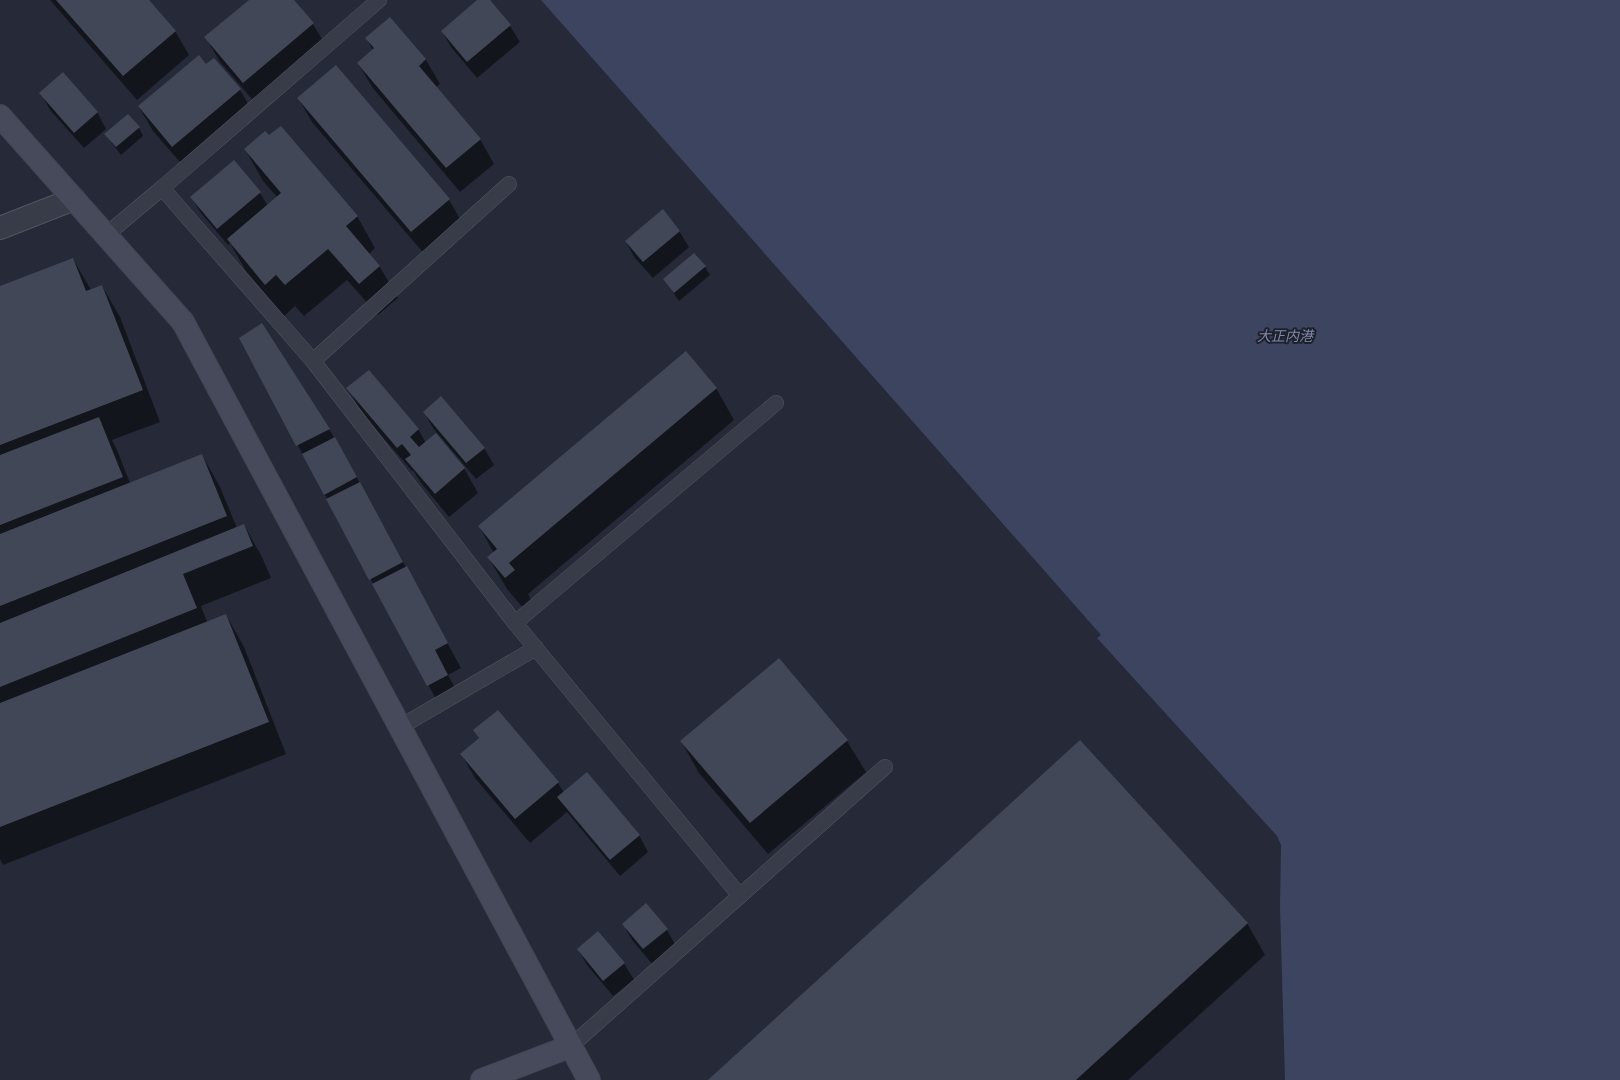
<svg xmlns="http://www.w3.org/2000/svg" width="1620" height="1080" font-family="'Sofia Sans Condensed','Noto Sans JP',sans-serif">
	<rect width="100%" height="100%" fill="#252938"/>
	<path fill="#3d445f" d="M541 0H1620V1080H1285L1280 907 1281 845 1277 836 1097 638 1101 635Z"/>
	<g fill="#0007">
		<path d="M50 0H148L175 31 189 55 137 100Z"/>
		<path d="M250 0H293L313 24 327 48 258 106 220 62 206 38Z"/>
		<path d="M479 0H489L510 26 520 42 477 78 451 47 442 31Z"/>
		<path d="M390 18 426 60 440 84 436 87 480 139 494 164 460 192 372 87 358 63 373 50 366 38Z"/>
		<path d="M214 59 240 90 254 114 187 170 153 131 139 107 206 66Z"/>
		<path d="M336 66 449 200 463 224 426 256 312 122 298 98Z"/>
		<path d="M41 93 97 112 106 129 84 148 50 110Z"/>
		<path d="M139 128 143 136 121 155 105 134Z"/>
		<path d="M245 149 357 216 375 248 369 254 380 267 398 298 378 315 347 280 304 316 295 306 284 316 246 271 230 243 228 245 201 213 191 197 233 161 260 193 268 206 278 198 263 181Z"/>
		<path d="M679 231 689 247 653 278 635 258 626 242Z"/>
		<path d="M694 254 705 267 710 275 679 301 664 279Z"/>
		<path d="M73 259 91 290 102 286 120 317 160 422 112 440 117 450 130 483 202 455 220 487 237 528 244 525 262 557 271 578 201 606 207 622 226 615 244 647 286 754 3 865 0 859V287Z"/>
		<path d="M240 339 329 429 344 454 461 668 448 675 461 699 442 710Z"/>
		<path d="M348 388 418 429 426 443 464 468 478 493 449 517 421 483 413 470 412 471 362 413Z"/>
		<path d="M716 388 734 420 528 594 532 602 524 609 507 589 488 557 494 553 479 526Z"/>
		<path d="M441 397 484 448 494 465 476 479 433 428 424 412Z"/>
		<path d="M778 659 847 741 866 772 768 854 699 773 681 741Z"/>
		<path d="M498 711 558 783 564 793 639 835 648 852 620 876 567 812 530 843 475 778 461 754 479 739 475 730Z"/>
		<path d="M1247 923 1265 955 1128 1080H709Z"/>
		<path d="M623 924 667 930 676 946 653 965 632 940Z"/>
		<path d="M578 949 624 963 634 980 613 996 587 965Z"/>
	</g>
	<g fill="#424757">
		<path d="M56 0H149L176 31 123 76Z"/>
		<path d="M249 0H294L314 23 243 83 204 37Z"/>
		<path d="M477 0H490L511 25 467 62 441 31Z"/>
		<path d="M390 17 426 59 419 66 481 139 446 168 357 63 374 48 365 38Z"/>
		<path d="M199 55 206 64 214 58 241 89 172 147 138 106Z"/>
		<path d="M336 65 450 199 411 232 297 98Z"/>
		<path d="M63 72 98 112 74 133 39 93Z"/>
		<path d="M128 114 140 127 116 147 104 134Z"/>
		<path d="M281 126 358 216 346 226 380 266 359 284 328 249 285 285 276 275 265 285 227 239 281 193 244 149 265 131 269 135Z"/>
		<path d="M234 160 261 192 217 229 190 197Z"/>
		<path d="M663 209 680 231 643 262 625 241Z"/>
		<path d="M694 253 706 266 674 293 663 279Z"/>
		<path d="M73 258 86 291 102 285 143 390 0 445V286Z"/>
		<path d="M262 323 330 429 296 446 239 338Z"/>
		<path d="M686 351 717 388 509 563 515 570 505 578 487 557 497 549 478 526Z"/>
		<path d="M369 370 419 429 410 437 419 447 436 433 465 468 435 494 405 459 411 455 402 444 397 448 346 388Z"/>
		<path d="M441 396 485 448 466 463 423 412Z"/>
		<path d="M99 417 123 477 0 525V455Z"/>
		<path d="M335 437 357 477 324 495 302 454Z"/>
		<path d="M202 454 227 516 0 606V534Z"/>
		<path d="M360 482 403 562 369 580 326 499Z"/>
		<path d="M244 524 253 546 183 574 197 608 0 687V623Z"/>
		<path d="M407 566 448 643 435 650 448 675 427 686 372 584Z"/>
		<path d="M226 614 269 722 0 827V703Z"/>
		<path d="M779 658 848 740 750 823 680 741Z"/>
		<path d="M498 710 559 782 515 819 460 754 479 738 473 730Z"/>
		<path d="M1080 740 1248 923 1076 1080H708Z"/>
		<path d="M587 772 640 835 610 860 557 797Z"/>
		<path d="M646 903 668 929 643 949 622 924Z"/>
		<path d="M598 931 625 963 603 981 577 949Z"/>
	</g>
	<g fill="none" stroke-linecap="round" stroke-linejoin="round">
		<g stroke="#515460" stroke-width="16">
			<g id="lane">
				<path d="M379 0 162 188 313 361 515 623 740 896"/>
				<path d="M106 235 162 188"/>
				<path d="M313 361 509 184"/>
				<path d="M515 623 776 403"/>
				<path d="M400 727 536 648"/>
				<path d="M571 1046 885 767"/>
			</g>
		</g>
		<g stroke="#515460" stroke-width="24">
			<path id="street" d="M0 228 74 199"/>
		</g>
		<g stroke="#424551" stroke-width="24">
			<g id="secondary">
				<path d="M0 116 183 322 589 1080"/>
				<path d="M482 1080 571 1046"/>
			</g>
		</g>
		<use href="#lane" stroke="#383c49" stroke-width="15"/>
		<use href="#street" stroke="#383c49" stroke-width="22"/>
		<use href="#secondary" stroke="#474a5b" stroke-width="22"/>
	</g>
	<g text-anchor="middle" stroke-width="4" stroke-linejoin="round" paint-order="stroke">
		<g font-size="14" font-style="italic" fill="#7f88a9" stroke="#1e212d">
			<text x="1285" y="341">大正内港</text>
		</g>
	</g>
</svg>
